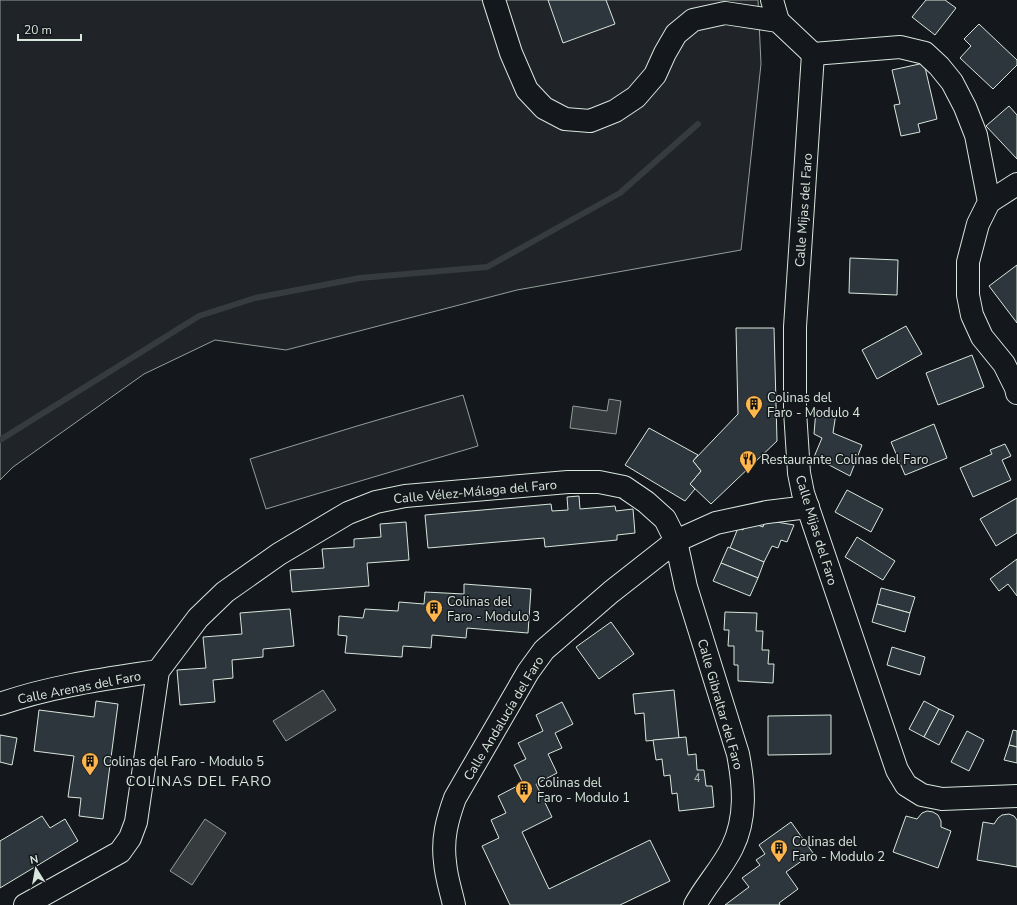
<svg xmlns="http://www.w3.org/2000/svg" width="1017" height="905" font-family="'Nunito Sans',sans-serif">
	<rect width="100%" height="100%" fill="#14181c"/>
	<g fill="#202428" stroke="#939e99">
		<path d="M0 0H758L761 64 741 250 517 290 286 350 215 340 144 374 13 467 0 480Z"/>
		<path d="M463 395 478 446 266 509 250 459 357 426Z"/>
	</g>
	<g fill="#363b3e" stroke="#939e99">
		<path d="M609 399 621 401 616 434 570 428 573 406 607 411Z"/>
		<path d="M323 690 336 710 286 741 273 721Z"/>
		<path d="M205 819 226 833 192 885 170 871Z"/>
	</g>
	<g fill="none" stroke-linecap="round" stroke-linejoin="round">
		<path stroke="#363b3e" stroke-width="6" d="M0 440 199 316 255 298 360 278 487 267 620 193 698 124"/>
	</g>
	<g fill="#2c363c" stroke="#d8e6dc">
		<path d="M548 0H606L615 24 563 43Z"/>
		<path d="M926 0H945L956 8 935 35 912 17Z"/>
		<path d="M979 24 1017 60V65L993 89 960 58 971 46 964 39Z"/>
		<path d="M924 63 937 119 918 124 920 132 901 136 894 105 900 104 892 70Z"/>
		<path d="M1009 106 1017 115V159L986 126Z"/>
		<path d="M850 258 898 260 897 295 849 293Z"/>
		<path d="M1017 265V323L989 286Z"/>
		<path d="M906 326 922 354 877 379 862 350Z"/>
		<path d="M736 328H774L777 441 711 504 690 484 701 471 693 461 738 414Z"/>
		<path d="M972 355 984 387 938 405 926 373Z"/>
		<path d="M816 410 836 413 833 433 862 445 850 476 814 457 822 438 814 434Z"/>
		<path d="M934 424 947 458 905 475 891 442Z"/>
		<path d="M649 428 698 455 693 461 701 471 690 484 695 489 685 501 625 465Z"/>
		<path d="M1005 444 1011 456 1002 460 1011 480 973 497 960 468 992 454 990 450Z"/>
		<path d="M847 490 883 509 871 532 835 512Z"/>
		<path d="M579 496 580 509 615 506 616 511 633 509 635 533 617 535V540L545 547 544 538 428 548 425 515 551 504 552 511 568 510 567 497Z"/>
		<path d="M1017 498V533L996 546 980 519Z"/>
		<path d="M765 520 794 525 787 542 781 540 778 548 772 546 764 562 730 548 738 528 743 530 747 521 763 527Z"/>
		<path d="M406 522 409 560 367 563 369 586 292 592 290 570 324 568 322 549 354 547V539L381 537 380 524Z"/>
		<path d="M857 537 895 561 883 580 845 557Z"/>
		<path d="M728 547 764 562 758 578 721 563Z"/>
		<path d="M1017 559V596L1008 584 999 591 990 579Z"/>
		<path d="M721 563 758 578 750 596 713 581Z"/>
		<path d="M464 584 531 589 528 633 467 628 466 638 432 635 431 648 403 646 402 657 345 653 347 636 338 635 339 616 363 618 365 609 398 611 399 602 424 604 425 592 464 594Z"/>
		<path d="M881 588 915 597 910 613 877 604Z"/>
		<path d="M877 604 910 613 905 632 872 622Z"/>
		<path d="M290 609 294 646 263 649V657L232 660 233 678 213 680 215 702 180 705 177 670 206 668 203 637 242 634 240 613Z"/>
		<path d="M725 612 757 613 756 631H763L762 650H769L768 664H774L773 683 738 681V665H734V646H728L729 630H724Z"/>
		<path d="M611 622 634 654 599 679 576 647Z"/>
		<path d="M892 647 925 657 920 675 887 665Z"/>
		<path d="M674 690 679 738 646 741 644 713 635 714 633 694Z"/>
		<path d="M96 701 118 704 103 819 79 816 81 798 68 797 74 756 34 751 39 710 94 717Z"/>
		<path d="M924 701 939 709 924 737 909 729Z"/>
		<path d="M562 702 573 724 555 733 562 748 548 754 557 773 536 784 552 817 522 832 549 889 650 840 670 881 620 905H510L482 846 499 838 491 820 506 813 498 796 523 783 514 765 526 759 518 743 543 731 536 715Z"/>
		<path d="M939 709 954 716 939 745 924 737Z"/>
		<path d="M831 715V754L768 755V716Z"/>
		<path d="M1013 730 1017 731V747L1009 745Z"/>
		<path d="M967 731 984 740 969 771 951 762Z"/>
		<path d="M0 735 17 738 12 765 0 762Z"/>
		<path d="M686 737 688 755 696 754 697 770H704L706 786H712L714 807 679 811 677 793 672 794 670 775 664 776 662 759 656 760 653 740Z"/>
		<path d="M1009 745 1017 747V763L1004 760Z"/>
		<path d="M927 811 933 812 938 815 941 821V827L951 831 938 868 893 852 906 816 917 819 922 813Z"/>
		<path d="M1009 814 1014 816 1017 820V867L977 860 983 822 994 824 998 818 1002 815Z"/>
		<path d="M42 816 50 828 65 819 78 841 0 888V841Z"/>
		<path d="M791 822 813 853 786 872 798 889 779 903 780 905H725L749 887 742 878 760 865 756 860 765 854 759 845Z"/>
	</g>
	<g fill="none" stroke-linecap="round" stroke-linejoin="round">
		<g stroke="#d8e6dc" stroke-width="24">
			<g id="minor">
				<path d="M494 0 511 53 527 90 544 108 565 119 590 121 615 111 636 97 655 75 665 53 676 34 693 20 725 13 778 21 813 54"/>
				<path d="M772 0 778 21"/>
				<path d="M813 54 795 327V411L799 473 803 493 897 770 906 785 922 795 942 799 1017 796"/>
				<path d="M813 54 900 47 925 53 939 66 952 82 965 107 976 135 989 202 978 224 968 262V295L972 315 982 337 1004 364 1016 388 1017 393"/>
				<path d="M989 202 1017 184"/>
				<path d="M0 704C51 686 105 679 158 671"/>
				<path d="M25 905 120 852 130 838 136 822 158 671 198 618 225 592 279 554 348 513 376 502 405 496 568 482H599L624 487 646 502 665 519 676 541 716 523 767 512 808 507"/>
				<path d="M454 905C451 891 446 877 445 862 442 839 447 820 455 798L528 672 544 650 611 592 676 541 686 587 738 754C744 785 747 818 732 848 722 868 706 885 695 905"/>
			</g>
		</g>
		<use href="#minor" stroke="#14181c" stroke-width="22"/>
	</g>
	<defs>
		<g id="building-pin" transform="scale(0.9)"><path d="M0 17L-7.5 6A9.5 9.5 0 1 1 7.5 6Z" fill="#ffb74d" stroke="#14181c"/><path d="M-4-6H4V6H1V3H-1V6H-4ZM-2.5-4.3h1.7v1.8h-1.7ZM.8-4.3h1.7v1.8H.8ZM-2.5-1h1.7V.8h-1.7ZM.8-1h1.7V.8H.8Z" fill="#111"/></g>
		<g id="restaurant-pin" transform="scale(0.9)"><path d="M0 17L-7.5 6A9.5 9.5 0 1 1 7.5 6Z" fill="#ffb74d" stroke="#14181c"/><path d="M-5-6h1v4h1v-4h1v4h1v-4h1v5L-1.5 .5V6h-2V.5L-5-1ZM5-6V6H3V1.5H1.5Q1.5-4 5-6Z" fill="#111"/></g>
	</defs>
	<g fill-rule="evenodd">
		<use href="#building-pin" x="754" y="404"/>
		<use href="#restaurant-pin" x="748" y="459"/>
		<use href="#building-pin" x="434" y="608"/>
		<use href="#building-pin" x="90" y="761"/>
		<use href="#building-pin" x="524" y="789"/>
		<use href="#building-pin" x="779" y="848"/>
	</g>
	<g text-anchor="middle" stroke-width="3" stroke-linejoin="round" paint-order="stroke">
		<g font-size="11" fill="#adbab4">
			<text x="697" y="782">4</text>
		</g>
		<g font-size="13" fill="#d8e6dc" stroke="#14181c">
			<text transform="translate(803 210) rotate(-86)" y="5">Calle Mijas del Faro</text>
			<text transform="translate(475 491) rotate(-5)" y="5">Calle Vélez-Málaga del Faro</text>
			<text transform="translate(817 530) rotate(73)" y="5">Calle Mijas del Faro</text>
			<text transform="translate(79 687) rotate(-11)" y="5">Calle Arenas del Faro</text>
			<text transform="translate(721 704) rotate(74)" y="5">Calle Gibraltar del Faro</text>
			<text transform="translate(503 718) rotate(-59)" y="5">Calle Andalucía del Faro</text>
		</g>
		<g font-size="13" fill="#d8e6dc" stroke="#14181c" text-anchor="start">
			<text x="767" y="402">Colinas del<tspan x="767" dy="15">Faro - Modulo 4</tspan></text>
			<text x="761" y="464">Restaurante Colinas del Faro</text>
			<text x="447" y="606">Colinas del<tspan x="447" dy="15">Faro - Modulo 3</tspan></text>
			<text x="103" y="766">Colinas del Faro - Modulo 5</text>
			<text x="537" y="787">Colinas del<tspan x="537" dy="15">Faro - Modulo 1</tspan></text>
			<text x="792" y="846">Colinas del<tspan x="792" dy="15">Faro - Modulo 2</tspan></text>
		</g>
		<g font-size="14" letter-spacing="1" fill="#d8e6dc" stroke="#14181c">
			<text x="199" y="786">COLINAS DEL FARO</text>
		</g>
	</g>
	<g transform="translate(36 869) rotate(349)" stroke="#14181c" stroke-width="3" paint-order="stroke">
	<path d="M0-3L7 15L0 10L-7 15Z" fill="#d8e6dc"/>
	<text y="-6" font-size="11" font-weight="bold" text-anchor="middle" fill="#d8e6dc">N</text>
	</g>
	<path d="M18 34v6h63v-6" fill="none" stroke="#d8e6dc" stroke-width="2"/>
	<text x="24" y="34" font-size="12" fill="#d8e6dc" stroke="#14181c" stroke-width="3" paint-order="stroke">20 m</text>
</svg>
